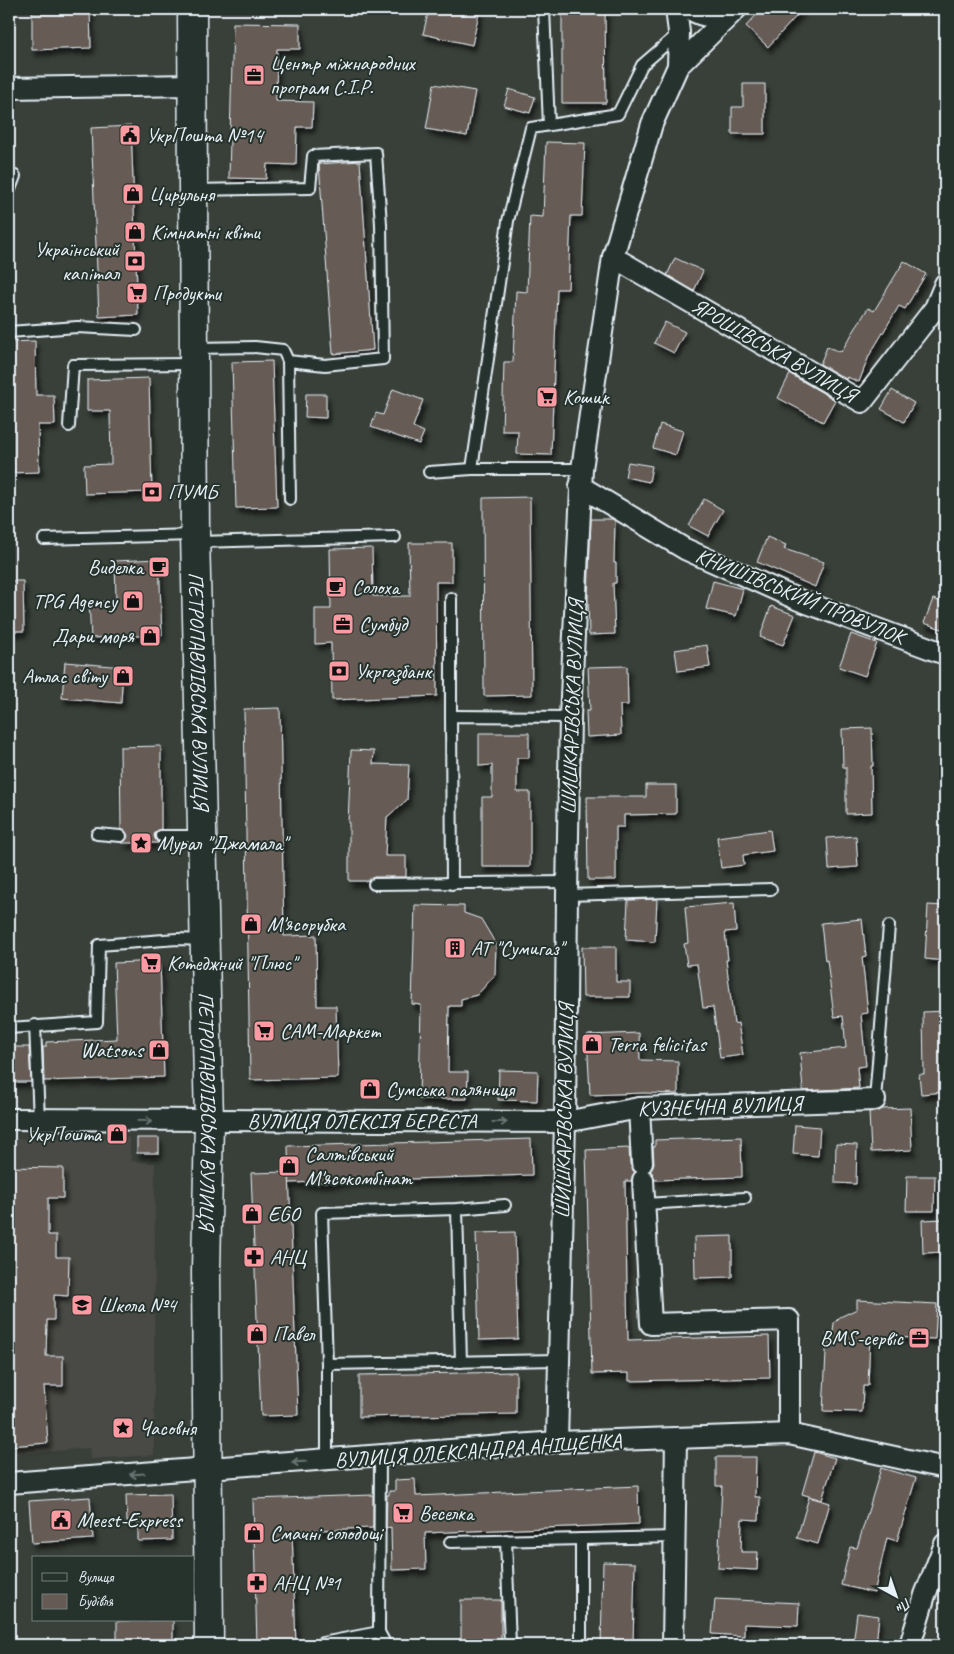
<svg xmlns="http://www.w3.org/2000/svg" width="954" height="1654" font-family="Caveat,sans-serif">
	<defs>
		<filter id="shadow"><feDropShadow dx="3" dy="5.5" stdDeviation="2.5" flood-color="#0009"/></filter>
	</defs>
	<rect width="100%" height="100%" fill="#393f39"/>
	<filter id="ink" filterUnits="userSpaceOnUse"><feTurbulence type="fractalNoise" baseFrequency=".02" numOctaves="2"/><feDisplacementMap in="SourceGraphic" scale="10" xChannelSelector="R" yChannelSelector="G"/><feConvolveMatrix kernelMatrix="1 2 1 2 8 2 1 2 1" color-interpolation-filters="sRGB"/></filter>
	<g filter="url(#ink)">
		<path fill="#494a45" d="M129 1137 131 1161 155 1163 154 1455 90 1459 89 1448 9 1455V1139Z"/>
		<g fill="#665b54" stroke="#e8f1f8" filter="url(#shadow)">
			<path d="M64 9H90L91 48 32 50V12H64Z"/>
			<path d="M429 9H480L472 45 423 34Z"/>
			<path d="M562 9H605L606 103H562Z"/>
			<path d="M762 9H803L768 47 746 26Z"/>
			<path d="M233 23 300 24V49H277L276 101 313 102 312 127H297L296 165 267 164 266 179 229 178Z"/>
			<path d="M434 84 475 91 467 136 426 129Z"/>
			<path d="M743 84H765V134H732V107H743Z"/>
			<path d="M509 89 535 97 530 113 504 106Z"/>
			<path d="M131 126 138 315 99 317 91 128Z"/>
			<path d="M546 142 585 143 582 216H571L568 289H557L551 455 517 454 518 431H502L504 362H513L516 291 527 292 530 216 543 217Z"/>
			<path d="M360 161 373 350 333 354 319 164Z"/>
			<path d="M675 258 703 271 694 291 667 275Z"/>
			<path d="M904 261 926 274 905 309 899 306 869 356 859 382 847 377 846 379 820 364 827 347 841 352 868 308 874 311Z"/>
			<path d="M665 322 685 332 674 353 654 343Z"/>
			<path d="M35 341 36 395H54L55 425H38L39 472 9 473V342Z"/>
			<path d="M272 361 277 507 236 508 232 362Z"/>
			<path d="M790 374 835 400 823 422 778 398Z"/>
			<path d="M149 378 152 492 85 494 84 465 111 464 110 411H87V380Z"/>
			<path d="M393 389 423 400 413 427 424 432 419 444 371 427 376 413 383 415Z"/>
			<path d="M892 390 914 403 904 422 881 409Z"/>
			<path d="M306 394H326V418L305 417Z"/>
			<path d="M660 424 683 431 676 455 653 448Z"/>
			<path d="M628 462 652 466 649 482 625 477Z"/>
			<path d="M530 497 532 695 484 696 483 498Z"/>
			<path d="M704 499 723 510 708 536 689 526Z"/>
			<path d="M591 519H612L615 521 614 563H616V583H613L615 634 589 635 588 599Z"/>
			<path d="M767 537 786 545 784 549 824 562 815 587 757 562Z"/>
			<path d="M409 543H452V582H436L437 696 332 700 331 643 315 644V609H331L330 549 372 548 373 596H410Z"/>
			<path d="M159 559 162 635 91 638 89 602 116 601 115 561Z"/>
			<path d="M9 581H23L24 631H9Z"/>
			<path d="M713 581 743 589 736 616 706 609Z"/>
			<path d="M933 599 945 603V630L924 623Z"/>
			<path d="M771 606 795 615 783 645 760 637Z"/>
			<path d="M851 634 877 643 865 676 839 667Z"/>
			<path d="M707 645 710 667 678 671 675 650Z"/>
			<path d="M65 662 123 667 121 703 62 698Z"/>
			<path d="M627 666 628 705H620L621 735 587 737 586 711H590L588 667Z"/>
			<path d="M280 708 284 936 316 935 317 1006H336L338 1078 250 1080 244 709Z"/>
			<path d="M872 728 873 766H871L872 813 846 814V767H843L842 729Z"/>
			<path d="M479 733H529V758H517V792H530V867H482V797H492V765L479 766Z"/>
			<path d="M161 746V829L155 832 154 836 157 842 161 843H121L126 840 128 836 125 831 121 829 120 747Z"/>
			<path d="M351 750 374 751 373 764 409 765 407 800 387 817 385 856H406V877H374L368 881H349V823H348Z"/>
			<path d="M646 785H676V814L624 815V827H616V880H588L587 797H646Z"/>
			<path d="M770 830 773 851 743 855 744 865 721 868 717 837Z"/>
			<path d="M856 836 858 867 829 869 827 838Z"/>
			<path d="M657 899 655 942 626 940 628 900Z"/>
			<path d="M734 903 736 931 725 932 728 960H726L734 1024 738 1023 743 1055 720 1058 713 1007 703 1008 697 964 687 965 684 944 688 943 685 907Z"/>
			<path d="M415 905 464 906V913L481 919 496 944 495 975 477 995 461 999V1006H449L448 1072H468L467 1099H419L421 1005 412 1004Z"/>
			<path d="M928 905 945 906V961L925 959Z"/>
			<path d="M862 919 866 956 862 957 868 1013 861 1014 866 1066 857 1067 859 1088 803 1091 800 1053 846 1048 843 1016 834 1017 827 960 825 961 821 923Z"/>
			<path d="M582 947H616V982H630V997H583Z"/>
			<path d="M160 961 164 1077 44 1081 43 1047H46V1042L117 1039 114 963Z"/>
			<path d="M945 1011V1092L921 1094 919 1074H924L923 1012Z"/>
			<path d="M639 1033 640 1060 678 1061V1094L644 1093 590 1095 587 1035Z"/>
			<path d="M9 1047H29L31 1082H9Z"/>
			<path d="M499 1070 538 1071 537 1101 498 1100Z"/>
			<path d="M910 1108 912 1150 871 1152 869 1112 882 1109Z"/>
			<path d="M795 1125 820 1127 818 1156 793 1154Z"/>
			<path d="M741 1137 742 1177 655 1180 653 1174 650 1171 654 1163 653 1147H655V1140Z"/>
			<rect x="137" y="1138" width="22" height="15"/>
			<path d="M531 1139 532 1175 289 1183 288 1146Z"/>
			<path d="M836 1144 857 1145 856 1184 835 1183Z"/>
			<path d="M629 1148 630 1164 635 1172 631 1181H625L628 1340 769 1336 770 1378 629 1381V1373L592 1374 586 1150Z"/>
			<path d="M9 1167 63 1168V1198H48V1235H56V1257H69L68 1296 54 1295V1320H47L46 1356H63V1386H44L48 1443 9 1446Z"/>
			<path d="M289 1172 298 1415 261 1416 251 1173Z"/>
			<path d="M907 1176H935L934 1211H906Z"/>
			<path d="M945 1219V1252L923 1253 922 1220Z"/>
			<path d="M515 1232 518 1339 479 1340 476 1233Z"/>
			<path d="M732 1236V1277L695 1278 694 1237Z"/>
			<path d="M857 1300 937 1304 935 1339 870 1336 868 1386H863L862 1412 823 1411 827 1333 833 1332 834 1323 840 1317 857 1309Z"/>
			<path d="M516 1372V1414L359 1417V1375Z"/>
			<path d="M814 1452 835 1458 822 1500 802 1494Z"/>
			<path d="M716 1457H756L755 1497H760L759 1520 742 1519 741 1552H758L757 1570 718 1568 722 1486H716Z"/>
			<path d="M881 1468 916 1478 897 1541 887 1538 874 1593 841 1585 850 1547 857 1548Z"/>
			<path d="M415 1479 416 1496 638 1486 639 1524 425 1533 426 1569 392 1570 391 1527 386 1528 387 1495H389V1491H395V1480Z"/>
			<path d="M171 1494 172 1540 138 1541V1522H127L126 1495Z"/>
			<path d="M373 1495V1528L292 1531 296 1645H257L253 1499Z"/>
			<path d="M90 1497 93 1539 32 1543 29 1501Z"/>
			<path d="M809 1497 830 1503 818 1544 797 1538Z"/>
			<path d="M603 1562 635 1563 633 1645H601Z"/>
			<path d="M715 1599 799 1603 798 1626 744 1624V1636L712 1634Z"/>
			<rect x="461" y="1600" width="40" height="45"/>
			<path d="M857 1613 879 1616 876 1645H853Z"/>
			<path d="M173 1620V1645H117V1621Z"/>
		</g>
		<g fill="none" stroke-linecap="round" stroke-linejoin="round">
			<g stroke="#e8f1f8" stroke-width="14">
				<g id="service">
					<path d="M544 9 549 125"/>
					<path d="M9 177 15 176 9 192"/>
					<path d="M193 190 310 188 313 156 376 153 381 224 383 359 325 365 288 361 283 350 255 347 195 348"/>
					<path d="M9 332 77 327 136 330"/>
					<path d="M288 361 290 499"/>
					<path d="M69 426 73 365 193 364"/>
					<path d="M472 469 508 221 531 128 618 114 642 65 679 33"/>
					<path d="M429 472 472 469H582"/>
					<path d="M44 539 194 535"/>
					<path d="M197 542 395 537"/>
					<path d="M451 598V716"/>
					<path d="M97 834 121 836"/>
					<path d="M161 836H201"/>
					<path d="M374 884 567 882"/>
					<path d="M452 884 451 716 570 717"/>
					<path d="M567 895 771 889"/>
					<path d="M35 1025 39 1120"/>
					<path d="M9 1028 97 1022 99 945 177 939 204 940"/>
					<path d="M875 1100 889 926"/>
					<path d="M645 1204 745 1198"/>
					<path d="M457 1209 461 1362"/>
					<path d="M327 1364 322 1213 457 1209 505 1205"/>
					<path d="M327 1460V1364L559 1360"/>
					<path d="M581 1539V1645"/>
					<path d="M506 1540 510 1645"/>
					<path d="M450 1542 675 1537"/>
					<path d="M379 1632 386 1645"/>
					<path d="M322 1645V1643L379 1632 380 1456"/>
				</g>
			</g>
			<g stroke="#e8f1f8" stroke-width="24">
				<g id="minor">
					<path d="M676 9 679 32 678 66"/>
					<path d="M690 9C706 20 718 16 734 10"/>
					<path d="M9 88 192 85"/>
					<path d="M613 257 862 402 935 308 945 284"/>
					<path d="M580 486 685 549 799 600 945 654"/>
					<path d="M639 1108 642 1163"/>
					<path d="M9 1119 565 1122 639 1108 875 1100"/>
					<path d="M643 1180 651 1324 789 1320V1434"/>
					<path d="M557 1442 565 1122 567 895 570 717 582 469 613 257 652 124 678 66 736 9"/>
					<path d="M9 1483 557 1442 789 1434 945 1468"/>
					<path d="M673 1645 676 1438"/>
					<path d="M910 1645 925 1595 945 1544"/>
				</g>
			</g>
			<g stroke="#e8f1f8" stroke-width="31">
				<g id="secondary">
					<path id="s1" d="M192 9 195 535 209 1121 206 1271 209 1645"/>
				</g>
			</g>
			<use href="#service" stroke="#26332d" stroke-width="10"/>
			<use href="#minor" stroke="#26332d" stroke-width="20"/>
			<use href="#secondary" stroke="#26332d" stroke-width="28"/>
		</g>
		<defs><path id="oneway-shaft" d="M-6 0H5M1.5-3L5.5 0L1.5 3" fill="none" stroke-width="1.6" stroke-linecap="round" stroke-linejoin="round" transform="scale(1.25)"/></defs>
		<g stroke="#6a7674">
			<use href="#oneway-shaft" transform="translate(145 1121) rotate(1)"/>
			<use href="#oneway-shaft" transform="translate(500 1122)"/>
			<use href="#oneway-shaft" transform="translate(299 1462) rotate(176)"/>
			<use href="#oneway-shaft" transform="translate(137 1474) rotate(176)"/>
		</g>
	</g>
	<defs>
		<g id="office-square" transform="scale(1.125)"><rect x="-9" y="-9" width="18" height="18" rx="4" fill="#ff9aa2" stroke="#26332d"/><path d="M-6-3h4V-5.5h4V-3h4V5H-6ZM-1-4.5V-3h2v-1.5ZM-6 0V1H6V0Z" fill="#111"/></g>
		<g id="civic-square" transform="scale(1.125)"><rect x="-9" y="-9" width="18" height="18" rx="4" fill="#ff9aa2" stroke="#26332d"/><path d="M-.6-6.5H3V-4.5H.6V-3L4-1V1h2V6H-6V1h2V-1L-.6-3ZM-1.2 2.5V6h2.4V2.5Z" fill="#111"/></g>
		<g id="shop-square" transform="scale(1.125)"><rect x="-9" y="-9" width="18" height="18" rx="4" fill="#ff9aa2" stroke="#26332d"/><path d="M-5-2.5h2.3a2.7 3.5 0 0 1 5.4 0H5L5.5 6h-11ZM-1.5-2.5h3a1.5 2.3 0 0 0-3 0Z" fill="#111"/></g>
		<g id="bank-square" transform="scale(1.125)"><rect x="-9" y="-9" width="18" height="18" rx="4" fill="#ff9aa2" stroke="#26332d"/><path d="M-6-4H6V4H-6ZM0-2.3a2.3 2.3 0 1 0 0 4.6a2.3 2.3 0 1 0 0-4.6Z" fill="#111"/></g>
		<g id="supermarket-square" transform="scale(1.125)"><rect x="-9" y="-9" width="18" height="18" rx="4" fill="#ff9aa2" stroke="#26332d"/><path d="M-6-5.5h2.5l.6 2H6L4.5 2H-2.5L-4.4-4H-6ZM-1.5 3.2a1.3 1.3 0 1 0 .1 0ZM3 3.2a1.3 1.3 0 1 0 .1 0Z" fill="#111"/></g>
		<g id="cafe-square" transform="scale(1.125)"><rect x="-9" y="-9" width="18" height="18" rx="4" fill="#ff9aa2" stroke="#26332d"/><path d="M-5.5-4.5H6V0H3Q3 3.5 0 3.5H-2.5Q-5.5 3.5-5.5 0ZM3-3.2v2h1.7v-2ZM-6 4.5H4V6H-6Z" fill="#111"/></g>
		<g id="sight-square" transform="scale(1.125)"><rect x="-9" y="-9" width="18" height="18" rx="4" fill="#ff9aa2" stroke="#26332d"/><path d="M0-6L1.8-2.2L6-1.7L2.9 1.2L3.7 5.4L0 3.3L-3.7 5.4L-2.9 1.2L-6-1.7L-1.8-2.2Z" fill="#111"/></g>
		<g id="building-square" transform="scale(1.125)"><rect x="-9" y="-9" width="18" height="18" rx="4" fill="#ff9aa2" stroke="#26332d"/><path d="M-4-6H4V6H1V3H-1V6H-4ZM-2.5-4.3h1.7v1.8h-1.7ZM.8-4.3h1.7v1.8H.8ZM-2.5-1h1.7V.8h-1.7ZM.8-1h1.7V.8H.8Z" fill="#111"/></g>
		<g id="pharmacy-square" transform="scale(1.125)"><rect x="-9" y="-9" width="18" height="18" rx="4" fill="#ff9aa2" stroke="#26332d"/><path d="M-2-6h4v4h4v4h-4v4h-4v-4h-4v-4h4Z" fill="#111"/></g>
		<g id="school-square" transform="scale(1.125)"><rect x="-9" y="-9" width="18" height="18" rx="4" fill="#ff9aa2" stroke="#26332d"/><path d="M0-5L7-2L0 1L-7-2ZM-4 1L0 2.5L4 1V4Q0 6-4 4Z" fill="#111"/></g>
	</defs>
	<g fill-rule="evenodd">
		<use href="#office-square" x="254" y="75"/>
		<use href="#civic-square" x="130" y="135"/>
		<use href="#shop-square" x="133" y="194"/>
		<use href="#shop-square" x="135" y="232"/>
		<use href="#bank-square" x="135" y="261"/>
		<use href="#supermarket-square" x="137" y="293"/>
		<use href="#supermarket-square" x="547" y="397"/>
		<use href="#bank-square" x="152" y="492"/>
		<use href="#cafe-square" x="159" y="567"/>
		<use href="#cafe-square" x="336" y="587"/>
		<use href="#shop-square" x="133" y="601"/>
		<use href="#office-square" x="343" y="624"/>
		<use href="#shop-square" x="150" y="636"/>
		<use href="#bank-square" x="339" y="671"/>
		<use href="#shop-square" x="123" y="676"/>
		<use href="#sight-square" x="141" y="843"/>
		<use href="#shop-square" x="251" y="924"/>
		<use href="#building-square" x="455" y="948"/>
		<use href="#supermarket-square" x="151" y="963"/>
		<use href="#supermarket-square" x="264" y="1031"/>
		<use href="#shop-square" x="592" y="1044"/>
		<use href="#shop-square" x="159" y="1050"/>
		<use href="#shop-square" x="370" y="1089"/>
		<use href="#shop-square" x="117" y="1134"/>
		<use href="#shop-square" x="289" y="1166"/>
		<use href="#shop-square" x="252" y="1214"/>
		<use href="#pharmacy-square" x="254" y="1257"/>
		<use href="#school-square" x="82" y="1305"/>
		<use href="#shop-square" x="257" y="1334"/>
		<use href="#office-square" x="919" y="1338"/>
		<use href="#sight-square" x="123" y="1428"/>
		<use href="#supermarket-square" x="403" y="1513"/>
		<use href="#civic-square" x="61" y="1520"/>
		<use href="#shop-square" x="254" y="1533"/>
		<use href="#pharmacy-square" x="257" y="1583"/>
	</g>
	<g text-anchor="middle" stroke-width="4" stroke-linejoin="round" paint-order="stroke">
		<g font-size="21" fill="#e8f1f8" stroke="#26332d" text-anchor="start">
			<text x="270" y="70">Центр міжнародних<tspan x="270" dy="24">програм C.I.P.</tspan></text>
			<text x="146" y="142">УкрПошта №14</text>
			<text x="149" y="201">Цирульня</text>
			<text x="151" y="239">Кімнатні квіти</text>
			<text x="119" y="256" text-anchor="end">Український<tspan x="119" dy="24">капітал</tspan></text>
			<text x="153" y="300">Продукти</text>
			<text x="563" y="404">Кошик</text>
			<text x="168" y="499">ПУМБ</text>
			<text x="143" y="574" text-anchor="end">Виделка</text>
			<text x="352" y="594">Солоха</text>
			<text x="117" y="608" text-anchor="end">TPG Agency</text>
			<text x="359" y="631">Сумбуд</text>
			<text x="134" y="643" text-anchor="end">Дари моря</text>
			<text x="355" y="678">Укргазбанк</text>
			<text x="107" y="683" text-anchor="end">Атлас світу</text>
			<text x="157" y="850">Мурал "Джамала"</text>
			<text x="267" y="931">М'ясорубка</text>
			<text x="471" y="955">АТ "Сумигаз"</text>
			<text x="167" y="970">Котеджний "Плюс"</text>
			<text x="280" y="1038">САМ-Маркет</text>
			<text x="608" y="1051">Terra felicitas</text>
			<text x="143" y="1057" text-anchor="end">Watsons</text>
			<text x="386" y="1096">Сумська паляниця</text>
			<text x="101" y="1141" text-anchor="end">УкрПошта</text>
			<text x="305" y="1161">Салтівський<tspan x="305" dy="24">М'ясокомбінат</tspan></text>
			<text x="268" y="1221">EGO</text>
			<text x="270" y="1264">АНЦ</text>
			<text x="98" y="1312">Школа №4</text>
			<text x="273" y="1341">Павел</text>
			<text x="903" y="1345" text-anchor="end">BMS-сервіс</text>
			<text x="139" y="1435">Часовня</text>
			<text x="419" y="1520">Веселка</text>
			<text x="77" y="1527">Meest-Express</text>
			<text x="270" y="1540">Смачні солодощі</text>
			<text x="273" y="1590">АНЦ №1</text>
		</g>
		<g font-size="21" fill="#e8f1f8" stroke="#26332d">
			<text transform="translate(774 350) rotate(30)" y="7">ЯРОШІВСЬКА ВУЛИЦЯ</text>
			<text transform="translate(800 596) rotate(22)" y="7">КНИШІВСЬКИЙ ПРОВУЛОК</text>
			<text dy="7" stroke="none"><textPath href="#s1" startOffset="682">ПЕТРОПАВЛІВСЬКА ВУЛИЦЯ</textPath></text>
			<text transform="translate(572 707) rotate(-88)" y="7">ШИШКАРІВСЬКА ВУЛИЦЯ</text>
			<text transform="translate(720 1106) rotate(-2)" y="7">КУЗНЕЧНА ВУЛИЦЯ</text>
			<text transform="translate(564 1111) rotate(-89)" y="7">ШИШКАРІВСЬКА ВУЛИЦЯ</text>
			<text dy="7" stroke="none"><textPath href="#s1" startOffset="1102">ПЕТРОПАВЛІВСЬКА ВУЛИЦЯ</textPath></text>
			<text x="362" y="1128">ВУЛИЦЯ ОЛЕКСІЯ БЕРЕСТА</text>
			<text transform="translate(478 1450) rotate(-4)" y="7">ВУЛИЦЯ ОЛЕКСАНДРА АНІЩЕНКА</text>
		</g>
	</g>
	<rect width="954" height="1654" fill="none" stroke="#26332d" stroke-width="30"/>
	<rect x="15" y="15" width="924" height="1624" fill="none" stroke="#e8f1f8" stroke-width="2" filter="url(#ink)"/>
	<rect x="32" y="1556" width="162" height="65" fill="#26332d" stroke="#747f7e"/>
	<rect x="42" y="1573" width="25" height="8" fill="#26332d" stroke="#747f7e"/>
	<text x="78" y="1582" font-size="15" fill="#e8f1f8">Вулиця</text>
	<rect x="42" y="1594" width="25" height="15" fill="#665b54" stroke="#747f7e"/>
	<text x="78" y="1606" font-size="15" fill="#e8f1f8">Будівля</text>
	<g transform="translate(896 1596) rotate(140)" stroke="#26332d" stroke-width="4" paint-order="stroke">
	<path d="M0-4L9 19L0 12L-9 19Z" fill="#e8f1f8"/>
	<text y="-8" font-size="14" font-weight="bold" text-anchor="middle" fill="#e8f1f8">Пн</text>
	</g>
</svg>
